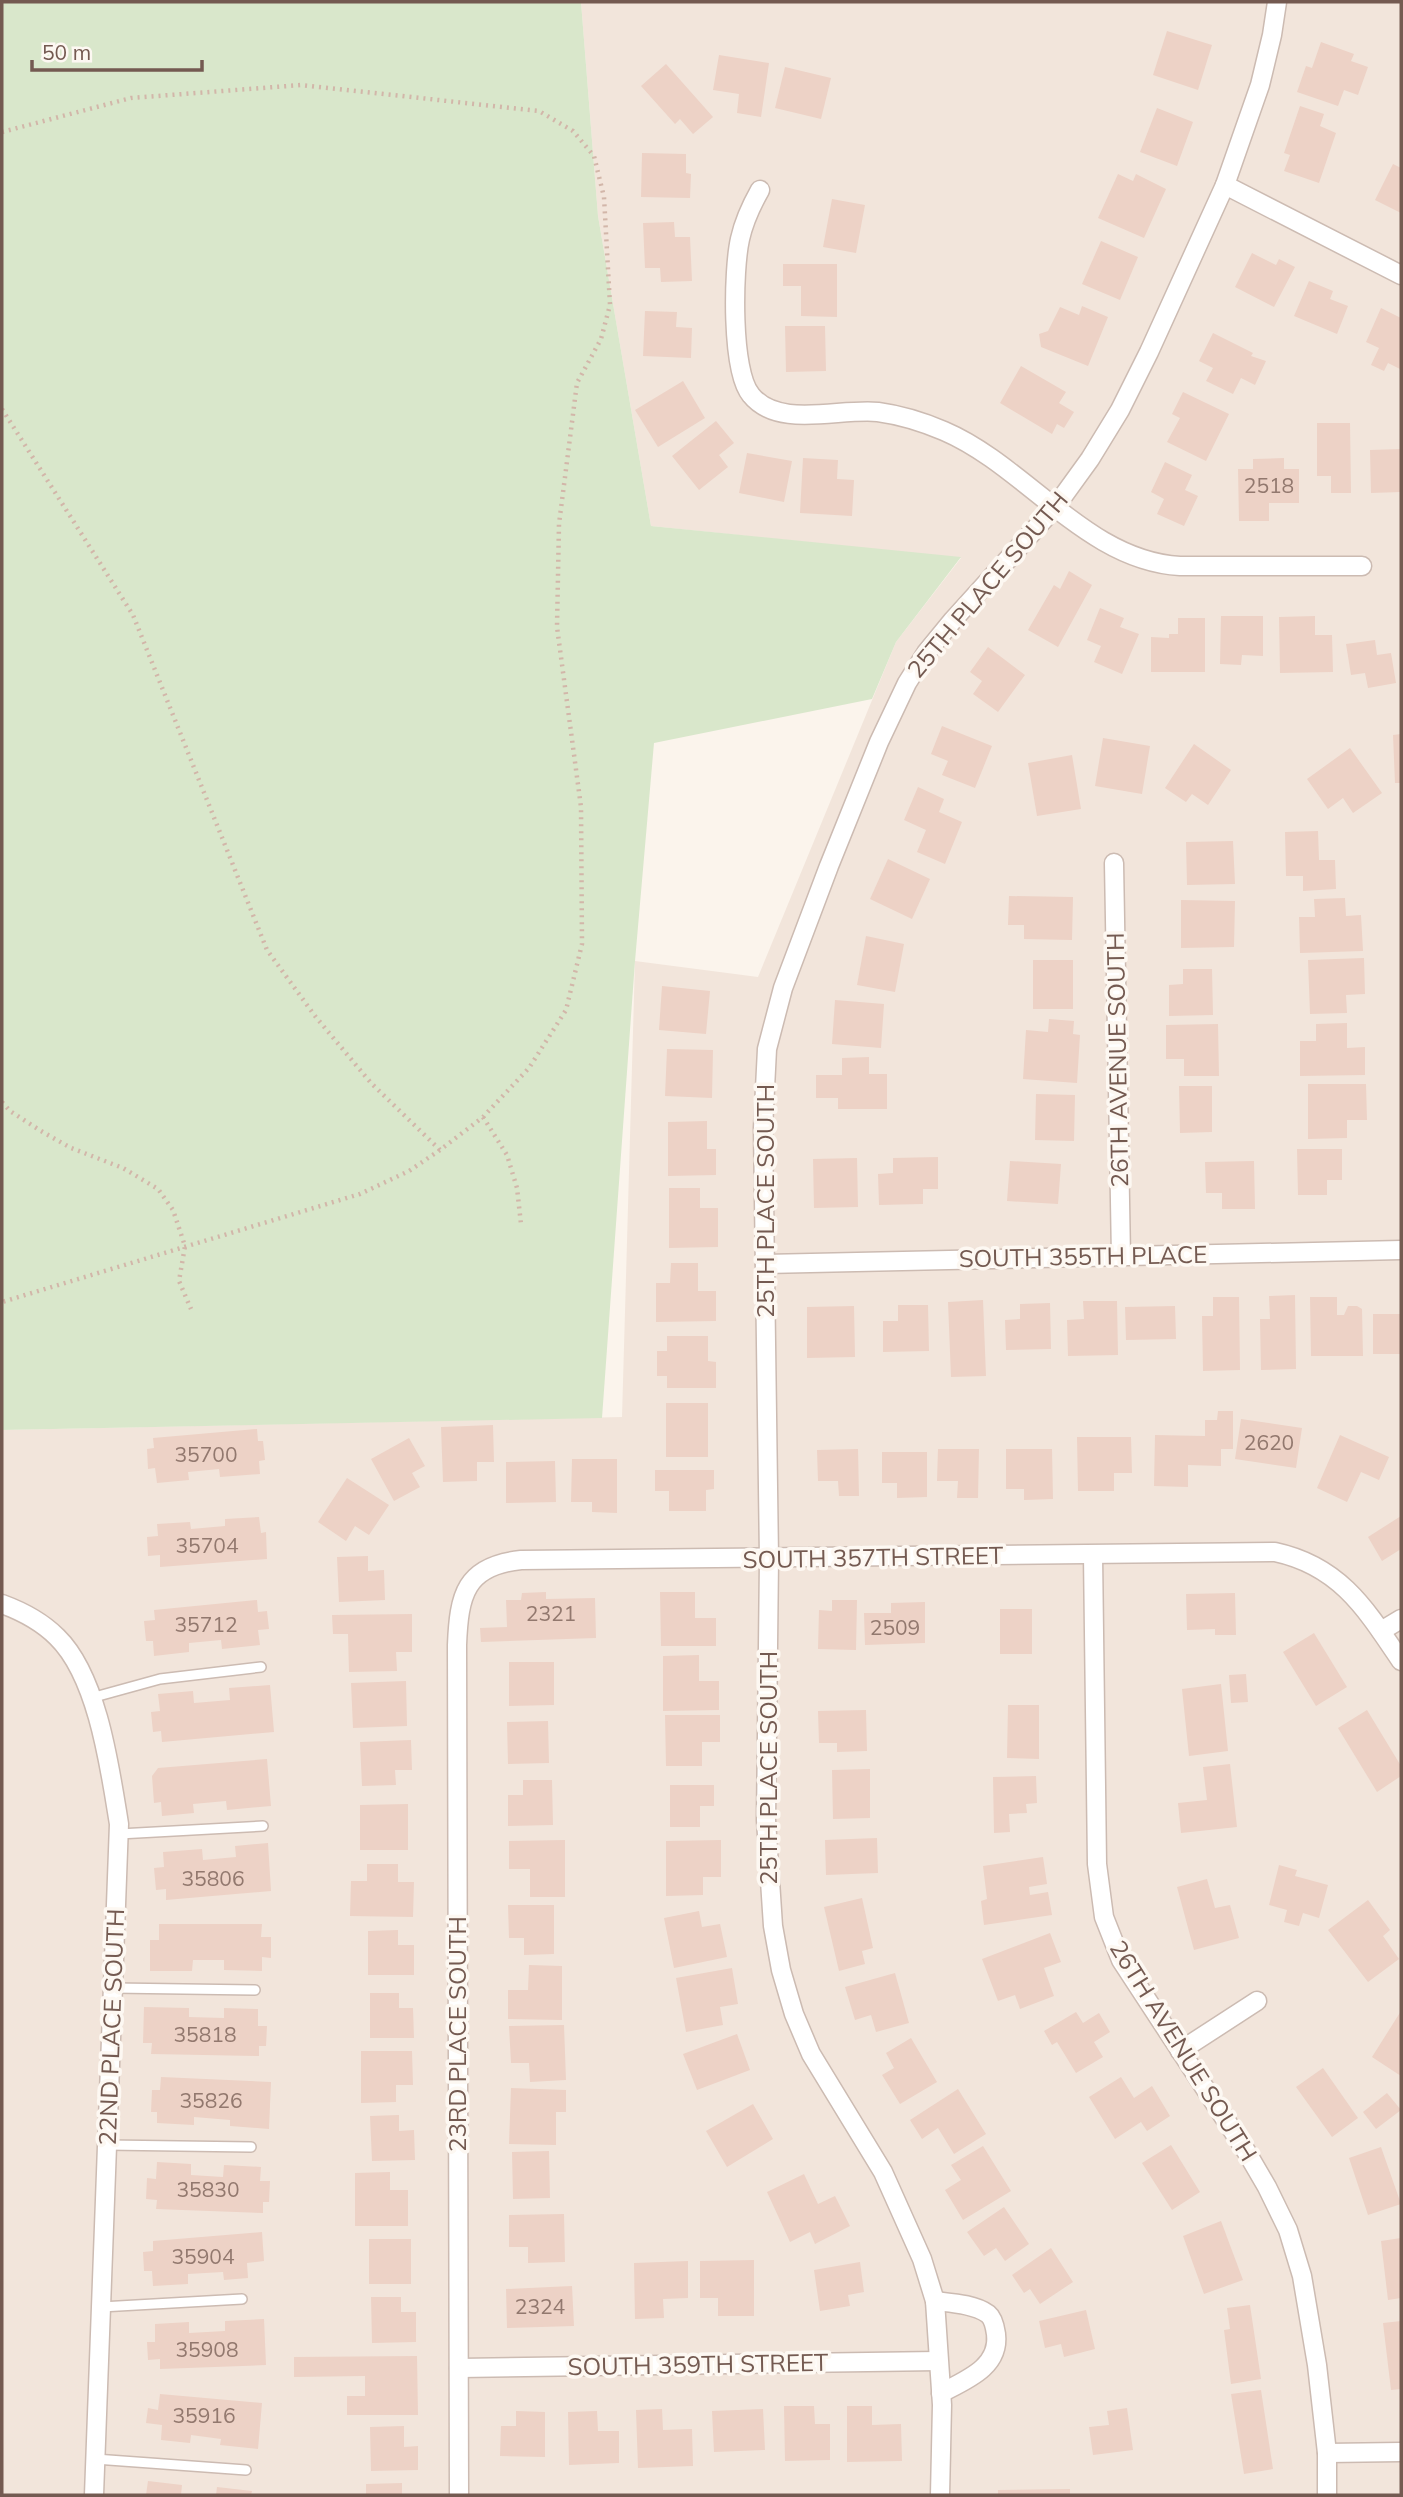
<svg xmlns="http://www.w3.org/2000/svg" width="1403" height="2497" font-family="Mulish,sans-serif">
	<rect width="100%" height="100%" fill="#fbf4ec"/>
	<path fill="#f2e5db" d="M581 2H1401V2495H2V1430L622 1417 635 961 758 977 896 642 961 558 651 526 598 216Z"/>
	<path fill="#d9e7cb" d="M2 2H581L598 216 651 526 961 557 896 642 872 699 654 743 635 961 602 1418 2 1430Z"/>
	<g fill="#edd2c6">
		<path d="M1167 31 1212 45 1198 90 1153 75Z"/>
		<path d="M1321 42 1354 54 1351 61 1368 67 1358 95 1344 90 1338 106 1297 92 1306 66 1312 68Z"/>
		<path d="M719 55 769 63 761 117 737 113 739 94 713 90Z"/>
		<path d="M666 64 713 117 693 134 680 119 675 124 641 86Z"/>
		<path d="M785 67 831 78 821 119 775 108Z"/>
		<path d="M1300 106 1324 114 1320 126 1336 133 1319 183 1284 171 1290 155 1284 153Z"/>
		<path d="M1157 108 1193 122 1177 166 1140 152Z"/>
		<path d="M642 153 686 154V173L691 174 690 198 641 197Z"/>
		<path d="M1393 164 1401 168V213L1375 200Z"/>
		<path d="M1118 174 1133 181 1136 174 1166 189 1144 238 1098 218Z"/>
		<path d="M832 199 865 205 856 253 823 247Z"/>
		<path d="M674 222 675 237H690L692 281 661 282 660 268H645L643 223Z"/>
		<path d="M1101 241 1138 257 1120 300 1082 284Z"/>
		<path d="M1252 253 1276 265 1279 259 1295 267 1274 307 1235 287Z"/>
		<path d="M783 264H837V317L801 316V286H783Z"/>
		<path d="M1309 281 1333 291 1330 299 1348 306 1337 334 1294 316Z"/>
		<path d="M1082 306 1108 317 1088 366 1041 347 1039 334 1048 331 1060 307 1079 315Z"/>
		<path d="M1381 308 1401 318 1400 369 1388 363 1384 371 1371 365 1379 348 1366 342Z"/>
		<path d="M645 311 677 312 676 327 692 328 691 358 643 356Z"/>
		<path d="M785 326H825L826 371 786 372Z"/>
		<path d="M1213 333 1253 353 1251 356 1266 361 1255 385 1241 378 1233 394 1206 381 1213 368 1199 361Z"/>
		<path d="M1021 366 1066 392 1059 403 1074 412 1064 428 1057 424 1052 434 1000 403Z"/>
		<path d="M683 381 705 418 658 447 635 410Z"/>
		<path d="M1183 392 1229 414 1206 461 1167 442 1180 418 1172 414Z"/>
		<path d="M716 421 734 443 719 455 728 467 699 490 672 456Z"/>
		<path d="M1317 423H1350L1351 493H1331V476H1317Z"/>
		<path d="M1401 449V492L1371 493 1370 450Z"/>
		<path d="M747 453 792 461 784 502 739 493Z"/>
		<path d="M803 458 838 460 837 479 854 480 852 516 800 513Z"/>
		<path d="M1284 458V469H1299V503H1269V521H1239L1238 469H1253V459Z"/>
		<path d="M1165 462 1192 475 1185 490 1198 496 1184 526 1157 514 1164 499 1151 492Z"/>
		<path d="M1069 571 1092 585 1058 647 1028 630 1054 585 1060 589Z"/>
		<path d="M1100 608 1124 618 1120 627 1139 634 1122 674 1094 662 1101 646 1087 640Z"/>
		<path d="M1221 616H1263V656L1242 655 1241 665 1220 664Z"/>
		<path d="M1315 616V635H1332L1333 672 1280 673 1279 617Z"/>
		<path d="M1178 618H1205V672H1151V637L1169 638V634H1178Z"/>
		<path d="M1375 640 1377 655 1391 653 1396 683 1368 688 1365 673 1351 675 1346 644Z"/>
		<path d="M988 647 1025 675 998 712 973 694 982 681 970 672Z"/>
		<path d="M942 726 992 746 975 788 942 775 948 761 931 754Z"/>
		<path d="M1401 734V783H1395L1393 735Z"/>
		<path d="M1103 738 1150 746 1142 794 1095 786Z"/>
		<path d="M1194 744 1231 770 1208 805 1192 794 1186 802 1165 788Z"/>
		<path d="M1350 748 1382 793 1353 813 1343 798 1328 809 1307 779Z"/>
		<path d="M1072 755 1081 809 1037 816 1028 763Z"/>
		<path d="M918 787 944 799 939 812 962 822 945 864 917 852 926 830 904 820Z"/>
		<path d="M1318 831 1319 860H1335L1336 889 1303 891V876H1286L1285 832Z"/>
		<path d="M1233 841 1235 884 1187 885 1186 842Z"/>
		<path d="M888 859 930 879 912 919 870 899Z"/>
		<path d="M1009 896 1073 897 1072 940 1024 939V925H1008Z"/>
		<path d="M1345 898 1346 916 1361 915 1363 951 1300 953 1299 917H1315L1314 899Z"/>
		<path d="M1181 900 1235 901 1234 947 1181 948Z"/>
		<path d="M866 936 904 944 895 992 857 985Z"/>
		<path d="M1364 958 1365 994 1346 995 1347 1013 1310 1014 1308 960Z"/>
		<rect x="1033" y="960" width="40" height="49"/>
		<path d="M1183 969H1212L1213 1015 1169 1016V985L1183 984Z"/>
		<path d="M662 986 710 991 706 1034 659 1030Z"/>
		<path d="M835 1000 884 1004 881 1048 832 1044Z"/>
		<path d="M1049 1019 1074 1021 1073 1034 1080 1035 1077 1083 1023 1079 1026 1030 1048 1032Z"/>
		<path d="M1347 1023V1048L1365 1047V1075L1300 1076V1041H1316V1024Z"/>
		<path d="M1218 1024 1219 1076H1184V1059H1166V1025Z"/>
		<path d="M667 1049 713 1050 712 1098 665 1096Z"/>
		<path d="M869 1057V1074H887V1109H838V1098H816V1075H842V1058Z"/>
		<path d="M1308 1084H1366L1367 1120H1347V1138L1308 1139Z"/>
		<path d="M1179 1086H1212V1132L1180 1133Z"/>
		<path d="M1036 1094 1075 1095 1074 1141 1035 1140Z"/>
		<path d="M707 1121V1149H716V1175L668 1176V1122Z"/>
		<path d="M1297 1149H1342V1180H1327V1195H1298Z"/>
		<path d="M938 1157V1189H923V1204L879 1205 878 1174 893 1173V1158Z"/>
		<path d="M857 1158 858 1207 814 1208 813 1159Z"/>
		<path d="M1010 1161 1061 1164 1058 1204 1007 1201Z"/>
		<path d="M1254 1161 1255 1209H1222V1193H1206L1205 1162Z"/>
		<path d="M669 1188H700V1208H718V1247L669 1248Z"/>
		<path d="M671 1263H698V1291H716V1321L656 1322V1283H670Z"/>
		<path d="M1295 1295 1296 1369 1261 1370 1260 1319H1270L1269 1296Z"/>
		<path d="M1213 1297H1239L1240 1370 1203 1371 1202 1316H1213Z"/>
		<path d="M1310 1297H1337V1315H1344L1348 1306H1357L1362 1309 1363 1356H1311Z"/>
		<path d="M983 1300 986 1376 951 1377 948 1302Z"/>
		<path d="M1083 1301H1117L1118 1355 1068 1356 1067 1320 1084 1319Z"/>
		<path d="M1050 1303 1051 1349 1006 1350 1005 1320 1020 1319V1304Z"/>
		<path d="M898 1305H928L929 1351 883 1352V1321H898Z"/>
		<path d="M854 1306 855 1357 807 1358V1307Z"/>
		<path d="M1175 1306 1176 1339 1126 1340 1125 1307Z"/>
		<rect x="1373" y="1314" width="28" height="40"/>
		<path d="M667 1336H708V1361L716 1362V1388H667V1376H657V1351H667Z"/>
		<rect x="666" y="1403" width="42" height="54"/>
		<path d="M1218 1411H1233V1449H1221V1466L1188 1465V1487L1154 1486 1155 1435 1205 1436V1420H1217Z"/>
		<path d="M1241 1419 1302 1428 1296 1468 1235 1459Z"/>
		<path d="M493 1425 494 1462H477V1481L443 1482 441 1427Z"/>
		<path d="M257 1429 258 1441H263L265 1460 259 1461 260 1474 220 1477 219 1469 188 1472 189 1480 157 1483 155 1468 148 1469 147 1449 154 1448 153 1438Z"/>
		<path d="M1340 1435 1389 1457 1379 1480 1361 1472 1347 1502 1317 1488Z"/>
		<path d="M1077 1437H1131L1132 1473H1114V1491H1078Z"/>
		<path d="M409 1438 425 1466 412 1473 420 1487 394 1501 371 1459Z"/>
		<path d="M858 1449 859 1496H839L838 1481H818L817 1450Z"/>
		<path d="M938 1449H979L978 1498H957L958 1481H937Z"/>
		<path d="M1006 1449H1052L1053 1499 1024 1500V1489H1006Z"/>
		<path d="M882 1452H927V1497L897 1498V1483H882Z"/>
		<path d="M572 1459H617V1513L592 1512V1502H571Z"/>
		<path d="M555 1461 556 1502 506 1503V1462Z"/>
		<path d="M655 1470H714V1489L706 1490V1511H669V1491H655Z"/>
		<path d="M347 1478 389 1505 369 1535 355 1526 346 1541 318 1522Z"/>
		<path d="M1401 1516V1549L1382 1561 1368 1537Z"/>
		<path d="M259 1517 261 1533 266 1532 267 1559 160 1567V1555L148 1556 147 1537 158 1536 157 1524 190 1522 191 1529 225 1526V1519Z"/>
		<path d="M368 1556V1571L384 1570 385 1600 339 1602 337 1557Z"/>
		<path d="M546 1592V1599L595 1598 596 1638 481 1642 480 1628 507 1627 506 1600H521L522 1593Z"/>
		<path d="M660 1592H695V1618H716V1646H661Z"/>
		<path d="M1235 1593 1236 1635H1215V1629L1187 1630 1186 1594Z"/>
		<path d="M257 1600 258 1612 267 1611 269 1629 258 1630 260 1645 222 1649 221 1640 189 1643V1652L154 1656 153 1641H146L144 1621 155 1620 154 1610Z"/>
		<path d="M832 1600H857L856 1650 818 1649 819 1610 832 1611Z"/>
		<path d="M925 1602V1643L865 1645 864 1613H891V1603Z"/>
		<rect x="1000" y="1609" width="32" height="45"/>
		<path d="M412 1614V1652H396L397 1671 349 1672 348 1634H333L332 1615Z"/>
		<path d="M1314 1633 1347 1687 1316 1706 1283 1652Z"/>
		<path d="M699 1655V1681H719V1710L663 1711V1656Z"/>
		<path d="M509 1662H554V1705L509 1706Z"/>
		<path d="M1246 1674 1248 1702 1231 1703 1229 1675Z"/>
		<path d="M406 1681 407 1726 353 1728 351 1683Z"/>
		<path d="M1221 1684 1228 1751 1189 1756 1182 1689Z"/>
		<path d="M270 1685 274 1732 162 1742 161 1731 153 1732 151 1712 160 1711 158 1694 193 1691 194 1703 230 1700 229 1688Z"/>
		<path d="M1008 1705H1039V1759L1007 1758Z"/>
		<path d="M866 1710 867 1751 837 1752V1743H819L818 1711Z"/>
		<path d="M1367 1710 1401 1766V1776L1377 1792 1338 1728Z"/>
		<path d="M665 1715H720V1742H702V1766H666Z"/>
		<path d="M548 1721 549 1763 508 1764 507 1722Z"/>
		<path d="M411 1740 412 1770H395L396 1785 362 1786 360 1742Z"/>
		<path d="M267 1759 271 1806 227 1810 226 1801 193 1804 194 1813 162 1816 161 1802 154 1803 152 1776 158 1768Z"/>
		<path d="M1230 1764 1237 1827 1181 1833 1178 1803 1207 1800 1203 1767Z"/>
		<path d="M870 1769V1818L833 1819 832 1770Z"/>
		<path d="M1036 1776 1037 1803 1026 1804 1027 1813 1009 1814 1010 1832 994 1833 993 1777Z"/>
		<path d="M523 1780H552L553 1825 508 1826V1795H523Z"/>
		<path d="M670 1785H714V1806H700V1827H670Z"/>
		<path d="M408 1804V1850H360V1805Z"/>
		<path d="M877 1838 878 1873 826 1875 825 1840Z"/>
		<path d="M565 1840V1897H530V1869H509V1841Z"/>
		<path d="M721 1840V1877H703V1895L666 1896V1841Z"/>
		<path d="M268 1843 271 1891 166 1900V1889L156 1890 154 1868 164 1867 163 1852 202 1849 203 1860 236 1857 235 1846Z"/>
		<path d="M1043 1857 1047 1884 1029 1887 1030 1895 1048 1892 1052 1915 984 1925 981 1901 987 1899 983 1866Z"/>
		<path d="M367 1864H398V1882H414L413 1917 350 1916 351 1881H367Z"/>
		<path d="M1279 1865 1297 1870 1295 1876 1328 1885 1319 1918 1303 1913 1299 1926 1284 1922 1287 1910 1269 1905Z"/>
		<path d="M1207 1879 1215 1908 1230 1905 1239 1938 1194 1950 1177 1887Z"/>
		<path d="M862 1898 873 1948 862 1951 865 1964 839 1971 824 1907Z"/>
		<path d="M1368 1900 1390 1930 1383 1936 1399 1959 1368 1982 1328 1930Z"/>
		<path d="M508 1905H554V1954L524 1955V1938H509Z"/>
		<path d="M699 1911 702 1927 720 1924 727 1957 674 1968 664 1918Z"/>
		<path d="M159 1924H262L261 1937H271V1958L262 1957V1971L224 1970V1960H193L192 1971H150V1940H159Z"/>
		<path d="M398 1930V1945H414V1975H368V1931Z"/>
		<path d="M1050 1933 1061 1962 1044 1968 1054 1996 1020 2009 1015 1995 998 2001 982 1959Z"/>
		<path d="M529 1965 562 1966V2020L508 2019V1990H528Z"/>
		<path d="M732 1968 738 2004 720 2007 723 2025 686 2032 676 1978Z"/>
		<path d="M895 1973 909 2023 876 2032 871 2015 855 2020 845 1987Z"/>
		<path d="M370 1993H399V2008H413L414 2038H370Z"/>
		<path d="M144 2007 189 2008V2017L224 2018V2008L258 2009V2026H267L266 2046H259V2056L151 2054 152 2043H143Z"/>
		<path d="M1401 2011V2076L1372 2057Z"/>
		<path d="M1076 2012 1083 2023 1099 2013 1110 2032 1094 2042 1103 2057 1076 2073 1057 2042 1052 2045 1044 2031Z"/>
		<path d="M564 2025 566 2080 530 2082 529 2063H511L509 2026Z"/>
		<path d="M737 2034 750 2070 697 2090 683 2054Z"/>
		<path d="M911 2038 937 2082 900 2104 882 2075 894 2068 886 2053Z"/>
		<path d="M361 2051H412L413 2085H396V2102L361 2103Z"/>
		<path d="M1323 2068 1358 2118 1332 2137 1296 2087Z"/>
		<path d="M161 2077 271 2082 269 2129 230 2126V2120L194 2117V2125L157 2123V2112H151L152 2090H160Z"/>
		<path d="M1121 2077 1134 2098 1152 2086 1170 2116 1147 2131 1141 2122 1115 2139 1089 2097Z"/>
		<path d="M511 2088 566 2090V2112H556V2145L509 2144Z"/>
		<path d="M958 2089 986 2134 954 2154 938 2128 922 2139 910 2120Z"/>
		<path d="M1387 2093 1401 2110 1376 2129 1363 2112Z"/>
		<path d="M753 2104 773 2139 727 2167 706 2131Z"/>
		<path d="M399 2115V2131L414 2130 415 2160 372 2161 370 2116Z"/>
		<path d="M1171 2145 1200 2192 1172 2210 1142 2163Z"/>
		<path d="M983 2146 1011 2191 963 2220 945 2190 961 2180 951 2165Z"/>
		<path d="M1381 2147 1401 2204 1368 2215 1349 2158Z"/>
		<path d="M549 2151 550 2198 513 2199 512 2152Z"/>
		<path d="M157 2162 191 2164V2175L223 2177 224 2165 261 2167 260 2181H270L269 2202H263V2213L156 2209 157 2200 146 2199 147 2178 156 2179Z"/>
		<path d="M390 2172V2190H408V2226H355V2173Z"/>
		<path d="M804 2174 818 2204 835 2196 850 2226 815 2244 810 2232 790 2242 767 2192Z"/>
		<path d="M1004 2207 1029 2244 1005 2261 996 2248 984 2256 967 2232Z"/>
		<path d="M564 2214 565 2262 528 2263V2247H509V2215Z"/>
		<path d="M1221 2221 1243 2280 1204 2294 1183 2236Z"/>
		<path d="M262 2232 264 2261 247 2263 248 2278 224 2280 223 2272 188 2274V2284L153 2286 152 2271H144L143 2252 153 2251V2241Z"/>
		<path d="M1401 2238V2298L1388 2300 1381 2241Z"/>
		<rect x="369" y="2239" width="42" height="45"/>
		<path d="M1051 2248 1073 2282 1040 2304 1030 2289 1024 2293 1012 2275Z"/>
		<path d="M754 2260V2316H718V2298H700V2261Z"/>
		<path d="M688 2261V2298L663 2299 664 2318 635 2319 634 2263Z"/>
		<path d="M860 2262 864 2292 848 2295 850 2306 820 2311 814 2270Z"/>
		<path d="M572 2286 574 2326 507 2328 506 2289Z"/>
		<path d="M371 2297H401V2312H416V2342L372 2343Z"/>
		<path d="M1250 2305 1261 2379 1231 2384 1224 2330 1230 2329 1227 2308Z"/>
		<path d="M1086 2310 1095 2349 1064 2357 1061 2344 1045 2348 1039 2321Z"/>
		<path d="M264 2319 266 2365 160 2369V2359L148 2360 147 2342H155V2324L189 2322V2333L225 2331V2321Z"/>
		<path d="M1401 2321V2389L1391 2390 1383 2323Z"/>
		<path d="M417 2356 418 2415H347V2396H365V2376L294 2377V2357Z"/>
		<path d="M1261 2390 1273 2469 1244 2474 1231 2394Z"/>
		<path d="M160 2394 262 2403 258 2449 220 2445 221 2439 191 2435 190 2443 161 2440 162 2425 146 2423 148 2408 158 2410Z"/>
		<path d="M784 2406H814L815 2424H830V2460L785 2461Z"/>
		<path d="M847 2406H872V2425L901 2424 902 2461 847 2462Z"/>
		<path d="M1127 2408 1133 2450 1093 2455 1089 2427 1109 2425 1107 2411Z"/>
		<path d="M662 2409 663 2430 692 2429 693 2466 638 2468 636 2410Z"/>
		<path d="M763 2409 765 2450 714 2452 712 2411Z"/>
		<path d="M516 2411 545 2412V2457L500 2456 501 2426H516Z"/>
		<path d="M597 2411 598 2431H619V2463L569 2465 568 2412Z"/>
		<path d="M404 2426V2447L418 2446V2470L371 2471 370 2427Z"/>
		<path d="M148 2481 182 2485 181 2495H146Z"/>
		<path d="M402 2483V2495H366V2484Z"/>
		<path d="M217 2487 252 2491 251 2495H216Z"/>
		<path d="M1070 2489V2495H998V2490Z"/>
	</g>
	<g fill="none" stroke-linecap="round" stroke-linejoin="round">
		<g stroke="#ccbbb2" stroke-width="12">
			<g id="lane">
				<path d="M91 1698 160 1679 261 1667"/>
				<path d="M119 1834 263 1826"/>
				<path d="M113 1988 255 1990"/>
				<path d="M107 2145 251 2147"/>
				<path d="M101 2307 242 2299"/>
				<path d="M95 2459 246 2470"/>
			</g>
		</g>
		<g stroke="#ccbbb2" stroke-width="21">
			<g id="street">
				<path d="M1225 185 1401 275"/>
				<path d="M760 190C751 206 744 221 740 239 733 270 731 372 751 395 778 429 839 408 878 412 900 415 923 422 944 431 1026 466 1087 561 1180 566H1362"/>
				<path d="M1114 863 1121 1257"/>
				<path d="M765 1264 1401 1250"/>
				<path d="M1093 1555 1097 1864 1104 1917 1121 1960 1246 2151 1267 2187 1288 2230 1302 2276 1317 2365 1327 2453V2495"/>
				<path d="M2 1604C21 1611 42 1622 57 1637 98 1677 110 1769 119 1824L94 2495"/>
				<path d="M1381 1631 1401 1619"/>
				<path d="M1180 2051 1257 2001"/>
				<path d="M935 2301C951 2303 974 2304 988 2314 993 2318 995 2327 996 2334 1000 2367 966 2380 941 2393"/>
				<path d="M459 2368 938 2361"/>
				<path d="M1327 2453 1401 2452"/>
				<path d="M459 2495 457 1645C459 1595 465 1566 521 1560L1275 1552C1340 1566 1366 1609 1401 1661"/>
				<path d="M940 2495 942 2405 935 2301 922 2259 883 2172 811 2054 794 2014 781 1970 773 1926 766 1820 769 1559 763 1128 767 1049 783 988 829 866 879 742 907 683 926 653 953 620 1056 506 1090 459 1120 410 1149 352 1225 185 1260 85 1272 35 1277 2"/>
			</g>
		</g>
		<g stroke="#d2b6a9" stroke-width="4.5" stroke-dasharray="2 5" stroke-linecap="butt">
			<path d="M2 132 131 98 301 85 539 111 573 131 594 156 604 197 610 305 601 339 577 383 559 524 557 627 581 807 582 944 566 1010 529 1068 483 1117 440 1150 409 1171 360 1194 2 1302"/>
			<path d="M2 409 133 615 267 950 315 1016 371 1083 440 1150"/>
			<path d="M2 1102 10 1111 41 1131 71 1148 123 1168 158 1189 173 1210 185 1246 179 1281 191 1309"/>
			<path d="M483 1117 507 1155 517 1188 521 1224"/>
		</g>
		<use href="#lane" stroke="#fff" stroke-width="9"/>
		<use href="#street" stroke="#fff" stroke-width="18"/>
	</g>
	<g text-anchor="middle" stroke-width="7" stroke-linejoin="round" paint-order="stroke">
		<g font-size="21" fill="#92786e">
			<text x="1269" y="493">2518</text>
			<text x="1269" y="1450">2620</text>
			<text x="206" y="1462">35700</text>
			<text x="207" y="1553">35704</text>
			<text x="551" y="1621">2321</text>
			<text x="206" y="1632">35712</text>
			<text x="895" y="1635">2509</text>
			<text x="213" y="1886">35806</text>
			<text x="205" y="2042">35818</text>
			<text x="211" y="2108">35826</text>
			<text x="208" y="2197">35830</text>
			<text x="203" y="2264">35904</text>
			<text x="540" y="2314">2324</text>
			<text x="207" y="2357">35908</text>
			<text x="204" y="2423">35916</text>
		</g>
		<g font-size="24" fill="#745a51" stroke="#fdf8f2">
			<text transform="translate(988 585) rotate(-50)" y="8">25TH PLACE SOUTH</text>
			<text transform="translate(1118 1060) rotate(-91)" y="8">26TH AVENUE SOUTH</text>
			<text transform="translate(766 1201) rotate(-90)" y="8">25TH PLACE SOUTH</text>
			<text transform="translate(1083 1257) rotate(-1)" y="8">SOUTH 355TH PLACE</text>
			<text transform="translate(873 1558) rotate(-1)" y="8">SOUTH 357TH STREET</text>
			<text transform="translate(769 1768) rotate(-90)" y="8">25TH PLACE SOUTH</text>
			<text transform="translate(112 2027) rotate(-88)" y="8">22ND PLACE SOUTH</text>
			<text transform="translate(458 2034) rotate(-90)" y="8">23RD PLACE SOUTH</text>
			<text transform="translate(1183 2051) rotate(58)" y="8">26TH AVENUE SOUTH</text>
			<text transform="translate(698 2365) rotate(-1)" y="8">SOUTH 359TH STREET</text>
		</g>
	</g>
	<rect width="1403" height="2497" fill="none" stroke="#745a51" stroke-width="7"/>
	<path d="M32 60v10h170v-10" fill="none" stroke="#745a51" stroke-width="3.5"/>
	<text x="42" y="60" font-size="21" fill="#745a51" stroke="#fdf8f2" stroke-width="5" paint-order="stroke">50 m</text>
</svg>
